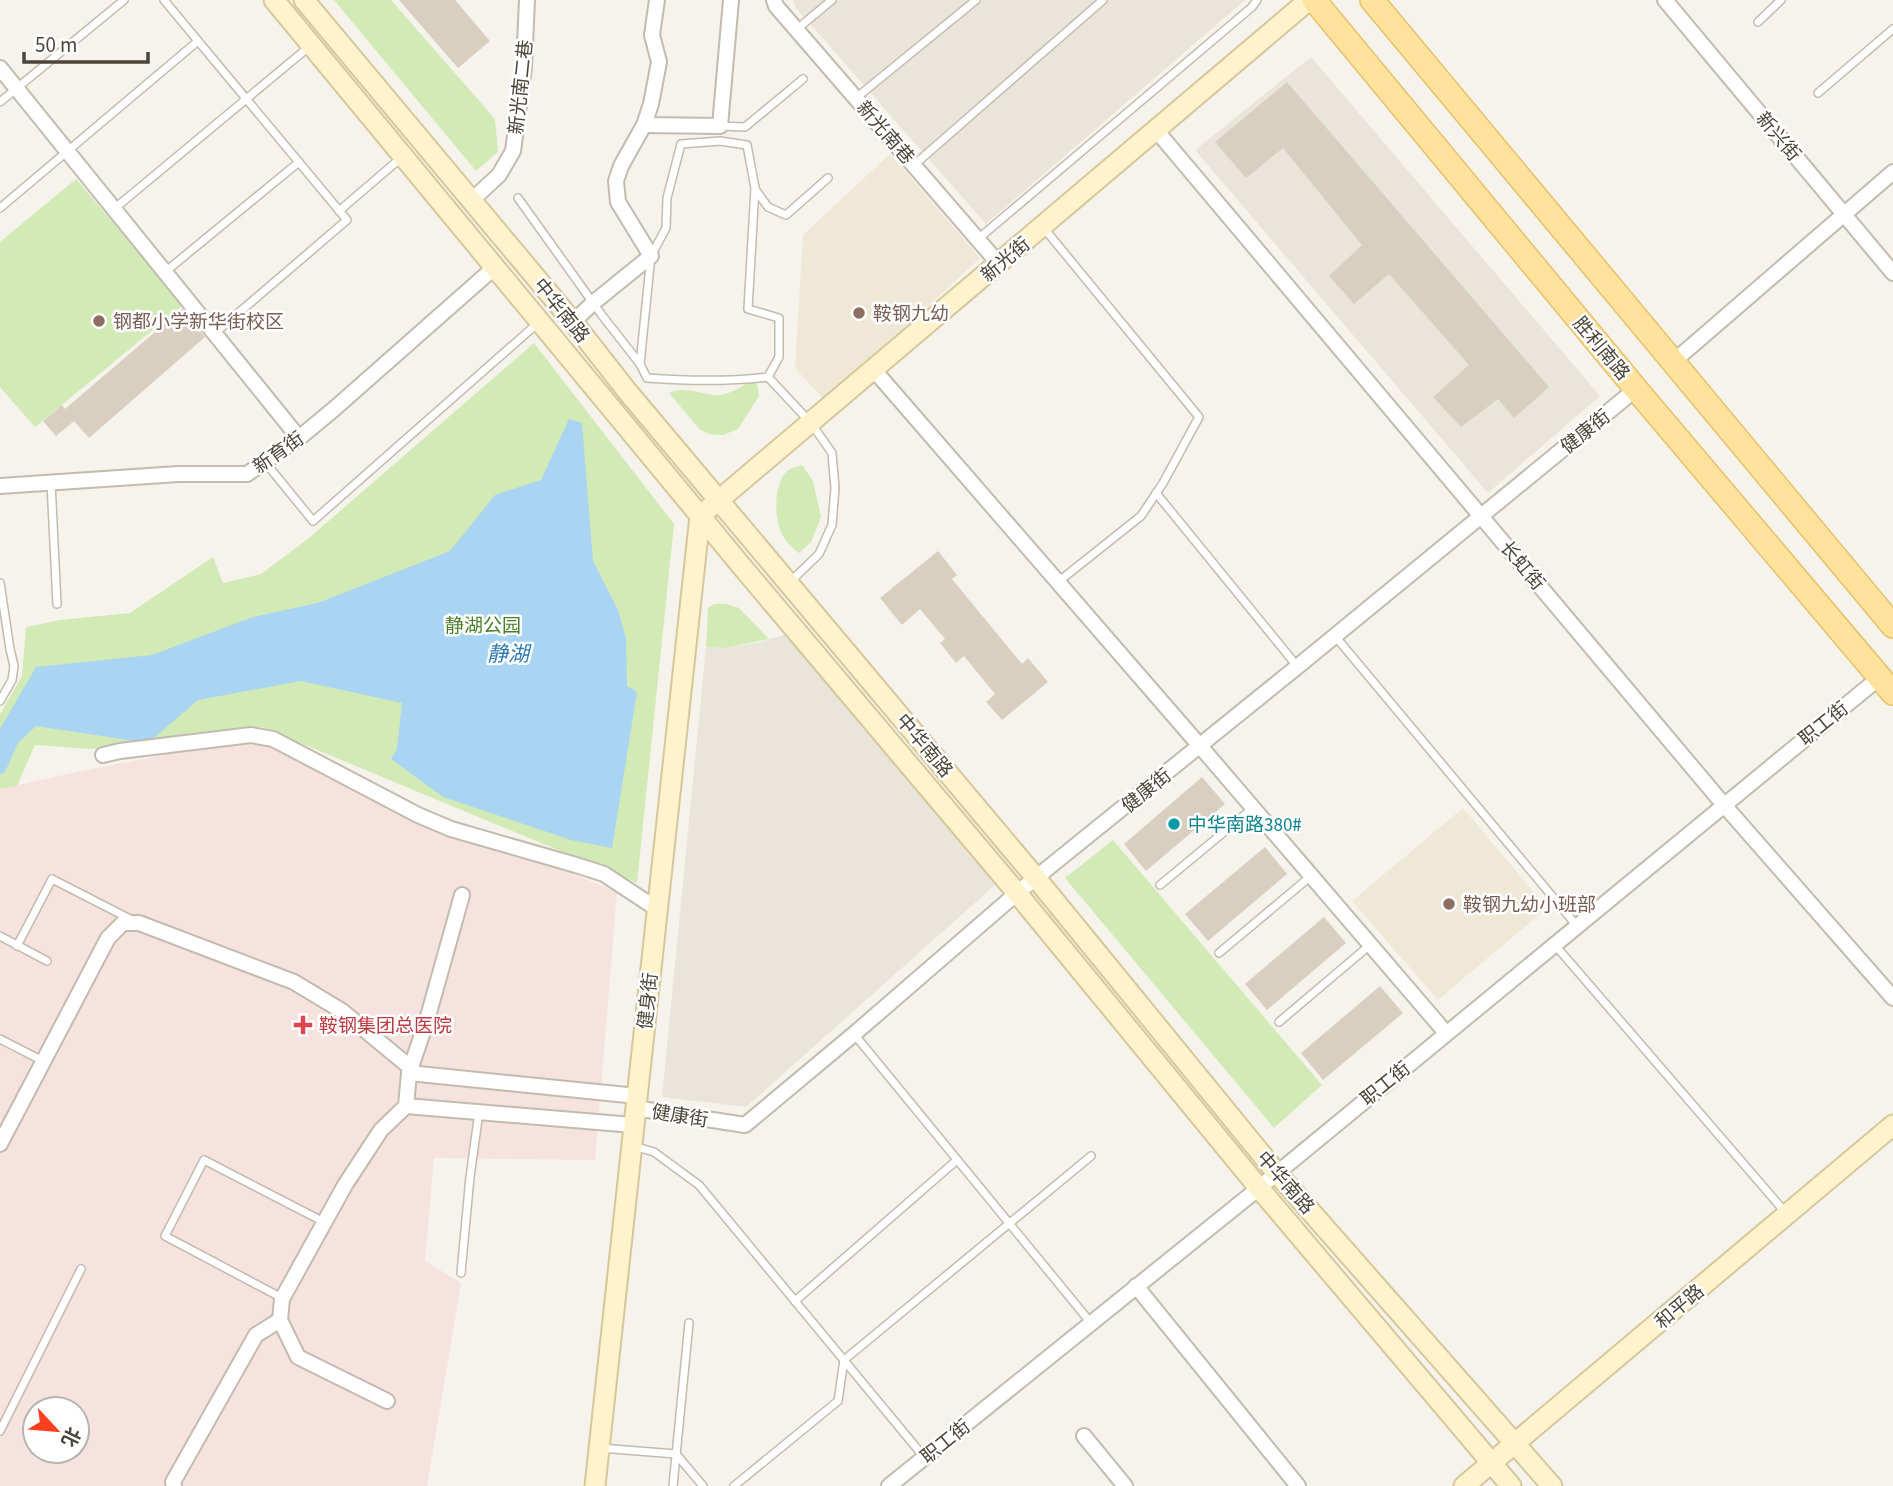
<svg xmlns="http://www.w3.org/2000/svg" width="1893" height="1486" font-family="'Source Sans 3','Noto Sans SC',sans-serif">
	<rect width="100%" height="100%" fill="#f6f3ec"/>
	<g fill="#eae5da">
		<path d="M793 0H1245L986 224 796 8Z"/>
		<path d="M1311 57 1600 396 1488 493 1195 150Z"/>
		<path d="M786 634 995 885 746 1107 662 1097 706 647 724 648 762 642Z"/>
	</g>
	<g fill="#efe8d6">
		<path d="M890 154 980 258 825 401 795 368 803 235Z"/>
		<path d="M1463 808 1547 908 1438 1000 1352 901Z"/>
	</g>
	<path fill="#f6e3e0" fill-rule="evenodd" d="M257 737 350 781 617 892 595 1160 434 1158 425 1261 461 1283 427 1486H0V789L72 773ZM35 1409H77V1451H35Z"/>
	<g fill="#d2eab5">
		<path d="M334 0H391L495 119 498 152 476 171Z"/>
		<path d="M76 179 183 305 35 427 0 387V242Z"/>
		<path d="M534 343 674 524 637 883 262 727 172 741 90 749 35 745 17 786 0 789V714L22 676 26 627 60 620 130 613 213 557 223 583 261 574 309 538Z"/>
		<path d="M750 381 757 384 759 396 738 429 723 435 709 434 700 430 669 393C684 385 703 395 719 395 731 394 741 387 750 381Z"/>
		<path d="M802 465 813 481 821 517 811 542 799 553C791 547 785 541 781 532 774 516 774 486 786 472 790 468 796 467 802 465Z"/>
		<path d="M714 604H727L739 608 769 639 724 648 706 647 708 608Z"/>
		<path d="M1113 840 1322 1085 1274 1128 1065 878Z"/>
	</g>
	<path fill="#a9d4f2" d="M569 419 582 423 593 561 618 610 626 638 627 686 637 692 612 848 571 840 443 797 391 759 397 749 402 703 301 681 198 700 148 743 36 726 18 743 5 772 0 774V729L36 667 152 655 253 617 318 603 450 551 495 495 541 480Z"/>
	<g fill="#d8cfc1">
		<path d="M399 0H455L490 41 458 68Z"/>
		<path d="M1287 82 1549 387 1514 418 1498 399 1461 427 1433 397 1469 365 1389 274 1354 304 1329 276 1362 245 1283 148 1246 178 1215 142Z"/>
		<path d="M182 309 205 337 89 438 74 421 56 436 43 421 62 405 65 409Z"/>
		<path d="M938 551 957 575 952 579 1022 664 1028 658 1048 682 1002 720 986 702 995 694 964 656 956 663 940 643 945 639 920 609 902 625 880 598Z"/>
		<path d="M1202 777 1225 804 1146 871 1124 844Z"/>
		<path d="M1265 847 1287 874 1208 941 1185 914Z"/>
		<path d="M1324 917 1346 943 1267 1010 1245 984Z"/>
		<path d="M1380 986 1403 1013 1323 1080 1301 1053Z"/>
	</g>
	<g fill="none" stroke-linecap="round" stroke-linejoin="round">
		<g stroke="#c2bbae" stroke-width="10">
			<g id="lane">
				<path d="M164 0 347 220 215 333"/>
				<path d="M1758 22 1781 0"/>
				<path d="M797 29 832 0"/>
				<path d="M1818 93 1893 29"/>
				<path d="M856 98 976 0"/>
				<path d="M0 102 124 0"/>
				<path d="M720 126 745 127 803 79"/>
				<path d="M914 165 1103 0"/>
				<path d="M755 189 768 207 786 215 828 178"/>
				<path d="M518 198 601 314 640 364"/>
				<path d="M0 208 198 41"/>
				<path d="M114 209 310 46"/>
				<path d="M339 211 402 157"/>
				<path d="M1043 227 1199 417 1163 483 1141 516 1058 582"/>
				<path d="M978 239 1252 7 1257 0"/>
				<path d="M165 272 299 162"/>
				<path d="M768 377 779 357V318L748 309 755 188 747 145 720 141 681 144 667 198 666 228 651 256 640 364 647 378C689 381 726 382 768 377L811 423 832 453 835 488 832 525 819 554 789 583"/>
				<path d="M265 462 313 521 539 322"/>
				<path d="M51 483 57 604"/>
				<path d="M1156 493 1297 666"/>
				<path d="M0 583 10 649 14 666 12 680 0 701"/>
				<path d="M1335 636 1577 926"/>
				<path d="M1160 885 1253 808"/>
				<path d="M0 936 47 961"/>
				<path d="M1555 945 1785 1212"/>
				<path d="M17 946 52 879 132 920"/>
				<path d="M1219 953 1311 876"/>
				<path d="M1279 1022 1370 945"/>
				<path d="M854 1034 1091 1323"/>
				<path d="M0 1039 43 1061"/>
				<path d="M633 1146 654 1152 699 1185 924 1457"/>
				<path d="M461 1273 470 1177 479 1112"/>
				<path d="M282 1298 165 1236 204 1160 324 1222"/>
				<path d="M795 1301 957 1160"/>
				<path d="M0 1431 81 1269"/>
				<path d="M600 1448 676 1454 703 1486"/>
				<path d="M673 1486 689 1323"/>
				<path d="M734 1486 838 1401 844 1360 1091 1156"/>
			</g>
		</g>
		<g stroke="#c2bbae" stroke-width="18">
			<g id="street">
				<path d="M774 0 776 6 999 264"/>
				<path d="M1665 0 1893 273"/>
				<path d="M0 68 299 438"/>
				<path d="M644 125 720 126 731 0"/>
				<path d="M1156 130 1724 805 1893 998"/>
				<path d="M472 200 499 175 513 151 524 67 527 0"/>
				<path d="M573 322 593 303 651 256 618 202 616 181 621 166 644 125 651 104 659 62 652 35 657 0"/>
				<path d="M1673 362 1893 172"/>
				<path d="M874 370 1200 746 1446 1033"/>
				<path d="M0 486 178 474H247L299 438 334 409 495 267"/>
				<path d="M103 755 120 751 251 735 273 739 418 815 451 829 576 865 604 874 657 909"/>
				<path d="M409 1073 637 1096"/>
				<path d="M406 1106 633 1125"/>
				<path d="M635 1108 745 1125 854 1034 1017 893 1297 667 1636 389"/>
				<path d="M0 1144 108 938 123 923H139L294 982 342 1011 411 1068"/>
				<path d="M1136 1286 1298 1486"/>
				<path d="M387 1401 298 1357 280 1320 282 1299 345 1185 381 1130 406 1106 409 1073 427 1020 462 895"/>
				<path d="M1084 1436 1125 1486"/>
				<path d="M174 1486 173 1482 256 1335 280 1320"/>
				<path d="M889 1486 1259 1188 1879 678"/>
			</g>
		</g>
		<g stroke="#d6c79b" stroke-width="23">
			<g id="secondary">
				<path d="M274 0 744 569 1017 893 1259 1188 1511 1486"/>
				<path d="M304 0 573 322 627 391 1036 878 1276 1172 1552 1486"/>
				<path d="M595 1486 700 516 1309 0"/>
				<path d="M1464 1486 1893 1125"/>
			</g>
		</g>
		<g stroke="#e6c16a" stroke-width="26">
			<g id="primary">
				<path d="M1314 0 1636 389 1893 693"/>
				<path d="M1372 0 1893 626"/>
			</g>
		</g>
		<use href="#lane" stroke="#fff" stroke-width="7"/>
		<use href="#street" stroke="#fff" stroke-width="14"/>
		<use href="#secondary" stroke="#fff3cd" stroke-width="19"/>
		<use href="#primary" stroke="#ffe39c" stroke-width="23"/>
	</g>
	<g fill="#8d6e63" stroke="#fff" stroke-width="2.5">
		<circle cx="859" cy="313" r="7"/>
		<circle cx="99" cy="321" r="7"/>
		<circle cx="1449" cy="904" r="7"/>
	</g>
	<circle fill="#0f9aa8" stroke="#fff" stroke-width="2.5" cx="1174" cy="824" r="7"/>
	<path fill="#e0444e" stroke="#fff" stroke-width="2.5" d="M299.5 1014.5h7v7h7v7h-7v7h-7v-7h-7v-7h7z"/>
	<g text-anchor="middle" stroke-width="5" stroke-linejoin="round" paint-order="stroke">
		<g font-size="19" fill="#4b4439" stroke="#fff">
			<text transform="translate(520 87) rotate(-84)" y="7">新光南二巷</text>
			<text transform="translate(886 132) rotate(49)" y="7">新光南巷</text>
			<text transform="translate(1779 136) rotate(50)" y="7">新兴街</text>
			<text transform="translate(1005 259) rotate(-40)" y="7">新光街</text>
			<text transform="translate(562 310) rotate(51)" y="7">中华南路</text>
			<text transform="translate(1602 348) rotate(50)" y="7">胜利南路</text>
			<text transform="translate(1585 431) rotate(-39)" y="7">健康街</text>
			<text transform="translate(278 452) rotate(-35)" y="7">新育街</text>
			<text transform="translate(1523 565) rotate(50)" y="7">长虹街</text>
			<text transform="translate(1823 723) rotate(-39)" y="7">职工街</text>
			<text transform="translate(925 745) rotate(50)" y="7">中华南路</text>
			<text transform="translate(1146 790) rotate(-39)" y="7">健康街</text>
			<text transform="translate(647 1001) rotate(-84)" y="7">健身街</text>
			<text transform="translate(1385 1083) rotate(-39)" y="7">职工街</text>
			<text transform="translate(680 1115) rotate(9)" y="7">健康街</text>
			<text transform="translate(1286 1182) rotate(49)" y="7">中华南路</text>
			<text transform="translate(1679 1306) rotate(-40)" y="7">和平路</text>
			<text transform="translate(945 1441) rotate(-39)" y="7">职工街</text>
		</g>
		<g font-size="19" fill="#785e54" stroke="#fff" text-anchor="start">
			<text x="873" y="320">鞍钢九幼</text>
			<text x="113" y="328">钢都小学新华街校区</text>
			<text x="1463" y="911">鞍钢九幼小班部</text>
		</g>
		<g font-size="19" fill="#4a7f2a" stroke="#fff">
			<text x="483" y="632">静湖公园</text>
		</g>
		<g font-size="19" fill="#0d838f" stroke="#fff" text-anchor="start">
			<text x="1188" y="831">中华南路380#</text>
		</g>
		<g font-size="19" fill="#be3a42" stroke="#fff" text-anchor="start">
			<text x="319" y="1032">鞍钢集团总医院</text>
		</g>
		<g font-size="21" font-style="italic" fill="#2e7ab2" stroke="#fff">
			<text x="508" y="661">静湖</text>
		</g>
	</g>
	<g transform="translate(56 1430) rotate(116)"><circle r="33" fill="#ffffff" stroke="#b7b4b0" stroke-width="2"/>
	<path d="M0-5L12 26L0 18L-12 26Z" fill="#fc3f1d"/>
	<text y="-10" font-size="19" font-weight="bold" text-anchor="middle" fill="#4b4439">北</text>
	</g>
	<path d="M24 52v10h124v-10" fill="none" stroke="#4b4439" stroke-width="3.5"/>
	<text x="35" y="52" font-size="21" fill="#4b4439" stroke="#ffffff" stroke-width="5" paint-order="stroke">50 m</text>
</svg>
